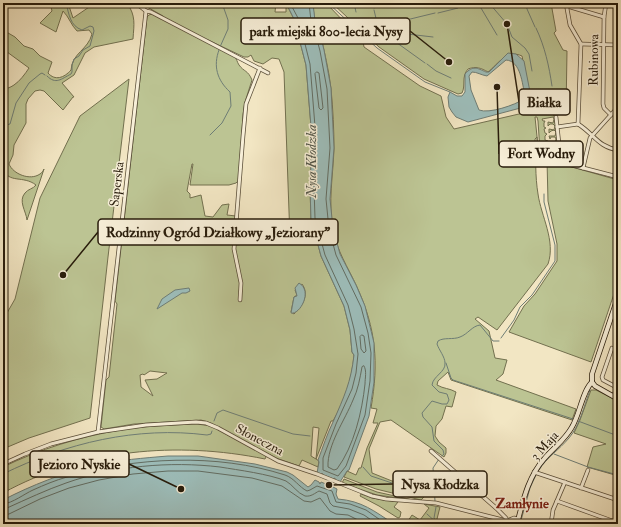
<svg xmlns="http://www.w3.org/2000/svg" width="621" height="527" font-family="'IM FELL Double Pica',serif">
	<rect width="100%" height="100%" fill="#f2e6c3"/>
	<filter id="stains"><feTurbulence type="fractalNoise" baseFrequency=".005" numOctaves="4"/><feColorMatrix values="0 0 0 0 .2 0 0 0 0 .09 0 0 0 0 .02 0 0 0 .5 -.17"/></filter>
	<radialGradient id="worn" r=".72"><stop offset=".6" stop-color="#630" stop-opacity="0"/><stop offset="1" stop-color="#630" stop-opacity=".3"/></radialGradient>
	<g fill="#bcc493" stroke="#72704f" fill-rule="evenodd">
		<path d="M50 3H68L73 18 95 3H127C136 16 134 24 133 39L94 47 85 53 74 75 62 83 74 97H73L63 110 44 91 40 90 35 91 28 99 26 104V123L14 145 13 155 9 164C13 174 30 181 40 174 42 173 43 171 44 169L27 220C26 211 18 201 25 193 28 189 33 189 36 185 23 175 9 184 3 169V91C6 88 10 88 14 85 20 81 25 74 29 68L3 49V30L15 37 24 46 33 49 40 56 52 62 48 73C55 81 64 78 71 70 72 53 88 50 92 34L89 30 77 31C71 25 69 17 63 11L56 32 40 23 52 11Z"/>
		<path d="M140 3H276L275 12H286V8L284 3H286L294 19 306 65 312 139 310 188 311 219 321 256 344 306 350 330 352 352 354 355C352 379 345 400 333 421H331L316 459 319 461 318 467 302 460 299 466 276 458 211 423 201 420 134 424 104 429 101 427 106 380 109 377 117 304 115 301 147 17 149 15 152 14 161 19 163 16ZM208 40 244 57H248L251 55 254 61 263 64 272 58 279 59 284 72 290 239 236 245H233L236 216 227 215 229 204 222 205 213 217 205 216 201 195 190 198V194L187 191 192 164H193L190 185H229L236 183 239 180 243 114 245 102 252 80C248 70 244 72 239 65 237 62 237 59 234 56L207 42ZM302 284C310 295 302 306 294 314L291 312 294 297 297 295 295 290ZM150 371 167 373 157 379 145 380 153 396 141 387 140 375 143 374 144 375ZM313 427 319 428 316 459 311 456Z"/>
		<path d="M313 3H326L351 29 362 37 364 47 420 86 441 96 446 117 454 129 532 111 530 96 522 56C507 49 498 64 488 72 481 68 476 66 468 69 461 77 466 85 462 93L458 94 424 79 379 47 332 3H551L556 31 554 33 563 50 567 51 566 112H553C555 123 562 148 553 157L551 156V148L555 149 557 145 555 143 550 145V142L555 143 556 139 555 137H551L550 139 549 136H555L556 132 554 130 551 131 549 133V129L554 130 555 126 553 124H550L548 126V122L553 123 554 119 553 117 542 119 543 121H545L544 123V127L546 128 544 129 545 133 547 134 545 136V140L548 141 546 142V146L549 147V156L546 151H543L542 147V151H540L538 121 537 117H535L539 156 537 153V137L535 139C536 158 535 176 538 194 541 216 556 241 548 264L497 330 478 317 475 319 489 331 495 358 507 360 503 374 496 380 576 409 572 420 451 380 448 372 438 381 437 385C444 389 449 388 456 392L452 407 446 406 442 419 436 426 435 436 439 442 446 448V453L444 457 391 420 380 422 369 449 372 473 402 485 401 493 412 495 413 488 425 489 424 497 421 500 376 489 344 477 347 471 356 475 359 468H361L367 448 378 423H373L377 409 371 408C379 362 376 329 357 287 348 267 336 250 333 228 328 202 333 176 334 149 334 130 333 109 331 89 329 70 324 51 320 32 318 28 316 25 315 21 314 15 313 9 313 3Z"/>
		<path d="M129 79 108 257 90 418 29 438 3 449V327L5 322 3 320 15 299 40 198 80 116Z"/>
		<path d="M547 160 618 180V282L591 362 509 332 524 306 535 294 557 261V244L548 201Z"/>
		<path d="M591 390H596L618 401V490L616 489 615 475 587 467 593 447 606 444 574 433 580 420Z"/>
		<path d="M197 424 211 426 265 455 266 457 265 459C177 441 83 449 3 493V467C40 449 79 437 120 430 145 426 171 425 197 424Z"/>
		<path d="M344 479 377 492 413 500 377 495 342 483Z"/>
		<path d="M361 494 372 498 398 502 394 507 401 512 400 517 398 518 379 506 360 496Z"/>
		<path d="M424 504 440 507 437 519 441 524H406L412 515 420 520 429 508Z"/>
	</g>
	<g fill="#9dbebb" stroke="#6e7d75" fill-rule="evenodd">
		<path d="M286 3H313L315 21 319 30 324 50 331 88 334 148 330 199 333 228 340 254 356 285 365 306 374 343V382L369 416 349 470 347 471 340 482 335 480V478L333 479 323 475 322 473V475L317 473 319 462 318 460C323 447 327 434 333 422 344 397 351 382 354 355L352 352 350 330 344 306 321 256 311 219 310 188 312 139 306 65 294 19Z"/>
		<path d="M508 53 516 54 524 61 531 97V103L528 106 468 122 456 117 452 112 449 107 448 97 450 92 457 96H462L465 92V74C473 65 477 68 486 72H489ZM506 60C521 61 522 84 525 95L524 99C515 105 489 114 479 110L471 90 469 76 472 72C477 72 481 75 487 76Z"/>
		<path d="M299 283C313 291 300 315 291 313L294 297 297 296 295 288Z"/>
		<path d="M189 288 190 291 186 293H182L157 309 162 299 175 290Z"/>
		<path d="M168 456H198L255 464 287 472 293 475 308 487 311 485 315 480 319 482 320 484 321 482 326 484V486L327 484 331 486V488L333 487 337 489 336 494 338 499C362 501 374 511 394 524H3V500C32 485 63 473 95 465 119 460 144 458 168 456Z"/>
	</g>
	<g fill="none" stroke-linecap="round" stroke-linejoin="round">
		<g stroke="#626d63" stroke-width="1">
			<path d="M290 3 298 18 302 32 310 64 316 139 314 188 315 218 325 255 348 305 354 329 358 354 356 373 352 389 336 424 323 458V470L338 476 346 466 365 415 370 381 371 353 368 333 361 307 336 255 329 229 326 199 330 148 327 89 320 51 315 32 311 21 309 3"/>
			<path d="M317 72 319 73 323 108 321 110 319 108 315 74Z"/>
			<path d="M362 335 364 336 366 351 364 353 361 349 360 337Z"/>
			<path d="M364 366C367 371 365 378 365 384 362 412 354 446 337 469L334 470 328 467C327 445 345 420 353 400 358 390 360 378 362 367Z"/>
			<path d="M3 504C13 503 24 494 33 490 44 485 56 480 67 477 135 457 217 453 285 475 294 478 299 487 307 491L310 490 317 486 332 491 336 502 350 504 366 510 386 524"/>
			<path d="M3 509 7 508C27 499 46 490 66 483 114 466 170 461 220 467 238 470 269 474 286 481 293 485 297 493 305 496 311 497 315 493 319 491L327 494 330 503 333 506 349 509 364 515 377 524"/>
			<path d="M3 515 9 514 40 499 69 488 99 480 133 474 168 471H198L252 478 282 486 304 501 311 502 320 498 330 511 336 514 348 515 366 524"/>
		</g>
		<g stroke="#6e7d75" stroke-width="1">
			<path d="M328 3 377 48 425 82 450 92"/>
			<path d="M354 3 356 12"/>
			<path d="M373 3 374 8"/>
			<path d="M478 3 497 35"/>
			<path d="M489 3 507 24 512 37 525 48 529 54 532 71"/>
			<path d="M526 3 527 9 535 27"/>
			<path d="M374 10 380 35 384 20 391 21"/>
			<path d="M438 13 458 8 457 3"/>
			<path d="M393 21 398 22 435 13"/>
			<path d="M536 28C545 47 549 66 552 86"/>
			<path d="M382 31H387"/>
			<path d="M390 32 433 37"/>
			<path d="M380 35 385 37"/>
			<path d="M387 38 393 40 425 63"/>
			<path d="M220 47 228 29V20L222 3"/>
			<path d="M427 64 436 71 451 78"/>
			<path d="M47 76C56 85 61 79 71 74L72 72V65L74 59 79 56 83 50 90 46 94 31 93 27 90 26 82 30C70 26 69 14 66 3"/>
			<path d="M3 126 10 124 16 103 29 83 40 74 42 73 45 75"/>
			<path d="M210 135 222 123 231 106 230 92C217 80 213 66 219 50"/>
			<path d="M3 242C9 248 9 253 3 259"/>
			<path d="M501 338 514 320 520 307 532 295 555 261V245L544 202V194"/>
			<path d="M446 363 451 378 453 380 573 419"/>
			<path d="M214 421 217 413 223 410 293 434 310 436"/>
			<path d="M578 421 618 436"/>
			<path d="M554 454 588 467 614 474 617 481 618 489"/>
			<path d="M442 456 444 454 443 450 434 441 432 427 423 417 422 413 432 401 442 404H447L449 400 447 394 439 392 432 385C433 376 446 372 445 363 445 357 439 350 437 344L438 341C444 337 453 340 460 337 468 334 472 326 480 325L493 341H499"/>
			<path d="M363 467 371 476 398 485H399L404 475 406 474H425"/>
			<path d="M539 470C547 457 559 450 569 438 580 425 584 406 590 390"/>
			<path d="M3 474C66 443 137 426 207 435L211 434 212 431"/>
			<path d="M435 501 433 468 439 459"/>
			<path d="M436 507 434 518 436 523"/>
			<path d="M427 514 438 524"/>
			<path d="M520 524 530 488 536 475"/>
		</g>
		<g stroke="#5a4e39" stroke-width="4.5">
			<g id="street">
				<path d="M136 3 146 11 151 12 268 73"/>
				<path d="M566 3 570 25 581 44 578 124"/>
				<path d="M606 3 604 17 603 104 604 108 611 115"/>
				<path d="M567 6 604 17"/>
				<path d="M581 44 618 45"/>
				<path d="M578 124C594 134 598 147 618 150"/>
				<path d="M557 127 578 124"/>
				<path d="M537 156 618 177"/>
				<path d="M555 160 559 144 556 117"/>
				<path d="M583 168 590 138 618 107"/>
				<path d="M240 300 241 283 234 249 243 136 246 104 260 68"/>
				<path d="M618 351 612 348 602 377 603 380 618 388"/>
				<path d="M613 396 618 387"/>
				<path d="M98 432 146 11"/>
				<path d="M431 451 496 508 506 518 507 521"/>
				<path d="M3 464 25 454 51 444 98 432 146 425 196 422 206 423 218 428 278 461 317 474 372 496 386 499 436 503 507 521 511 524"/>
				<path d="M534 472 618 500"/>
				<path d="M581 488 588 470"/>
				<path d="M557 501 618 523"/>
				<path d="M507 521 514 518 518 519"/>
				<path d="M551 524 553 510 565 482"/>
			</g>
		</g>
		<g stroke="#281c0b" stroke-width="5.5">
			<g id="secondary">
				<path d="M592 382V374L618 297"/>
				<path d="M592 382 595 386 618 399"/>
				<path d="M517 524C523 501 528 477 544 459 553 448 565 440 572 427 580 414 582 392 592 382"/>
			</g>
		</g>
		<use href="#street" stroke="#f7efd8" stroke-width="3"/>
		<use href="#secondary" stroke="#f7efd8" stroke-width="4"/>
	</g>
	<g text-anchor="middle" stroke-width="3" stroke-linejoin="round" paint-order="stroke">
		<g font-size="13" fill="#281c0b" stroke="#f7efd8">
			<text transform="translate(593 60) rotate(-89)" y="5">Rubinowa</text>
			<text transform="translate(116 184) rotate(-83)" y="5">Saperska</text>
			<text transform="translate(260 439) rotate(28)" y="5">Słoneczna</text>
			<text transform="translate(544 445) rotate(-48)" y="5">3 Maja</text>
		</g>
		<g font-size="14" font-style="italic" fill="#515549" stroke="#f7efd8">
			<text transform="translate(311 161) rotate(-90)" y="5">Nysa Kłodzka</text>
		</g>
		<g font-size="14" font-weight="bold" fill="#7a1f14" stroke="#f7efd8">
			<text x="522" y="508">Zamłynie</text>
		</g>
	</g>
	<path fill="none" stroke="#281c0b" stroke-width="1.5" d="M449 62L410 31M507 24L519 102M497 87L499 154M63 275L98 232M181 489L129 464M329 485L393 484"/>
	<g fill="#281c0b" stroke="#f7efd8" stroke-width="1.5">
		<circle cx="449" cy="62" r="4"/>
		<circle cx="507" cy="24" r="4"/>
		<circle cx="497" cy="87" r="4"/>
		<circle cx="63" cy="275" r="4"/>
		<circle cx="181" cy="489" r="4"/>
		<circle cx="329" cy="485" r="4"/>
	</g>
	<g fill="#f7efd8" stroke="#281c0b" stroke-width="1.5">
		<rect x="241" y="18" width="169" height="26" rx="4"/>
		<rect x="519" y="89" width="51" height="26" rx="4"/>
		<rect x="499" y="141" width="84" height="26" rx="4"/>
		<rect x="98" y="219" width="240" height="26" rx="4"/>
		<rect x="30" y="451" width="99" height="26" rx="4"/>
		<rect x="393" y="471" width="94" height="26" rx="4"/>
	</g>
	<g font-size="14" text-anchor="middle" font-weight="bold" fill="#281c0b">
		<text x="326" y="36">park miejski 800-lecia Nysy</text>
		<text x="544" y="107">Białka</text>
		<text x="541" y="158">Fort Wodny</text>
		<text x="218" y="237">Rodzinny Ogród Działkowy „Jeziorany”</text>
		<text x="79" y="469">Jezioro Nyskie</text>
		<text x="440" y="489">Nysa Kłodzka</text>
	</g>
	<rect width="621" height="527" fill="none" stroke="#f2e6c3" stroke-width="16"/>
	<rect x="4" y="4" width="613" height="519" fill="none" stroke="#281c0b" stroke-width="2"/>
	<rect x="8" y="8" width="605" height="511" fill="none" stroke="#281c0b"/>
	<rect width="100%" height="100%" filter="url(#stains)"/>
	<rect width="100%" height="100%" fill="url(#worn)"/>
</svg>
